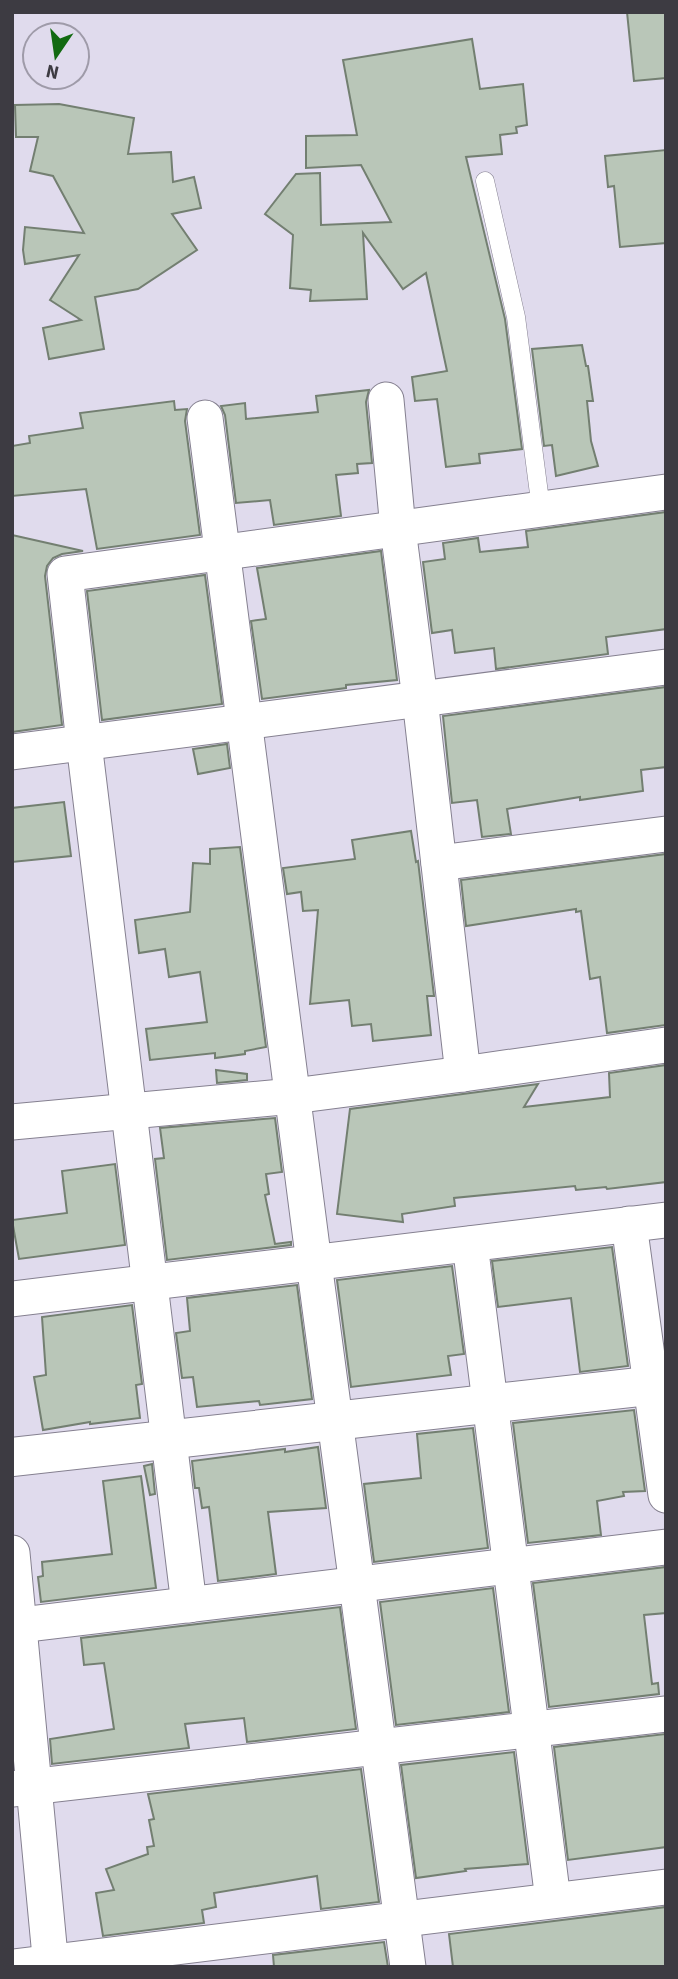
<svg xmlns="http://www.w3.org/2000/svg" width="678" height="1979" font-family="'Source Sans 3',sans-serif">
	<rect width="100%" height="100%" fill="#e0dbed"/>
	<g fill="#b9c6b8" stroke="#737f71" stroke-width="2">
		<path d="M627 12H666V78L634 81Z"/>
		<path d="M472 39 480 89 523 84 527 125 516 127 517 133 500 135 502 154 466 157 505 319 522 449 479 454 480 463 446 467 437 399 415 401 412 377 447 371 426 273 403 289 363 233 367 299 310 301 311 290 290 288 293 235 265 214 296 174 320 173 321 225 391 222 361 165 306 168V136L357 135 343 60Z"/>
		<path d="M59 104 134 118 128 154 171 152 173 182 194 177 201 208 172 214 197 250 138 289 95 297 104 349 49 359 43 328 81 320 50 300 79 255 25 264 23 250 25 227 84 233 53 176 30 171 38 137H16L15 105Z"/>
		<path d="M666 150V243L620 247 614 186 608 187 605 156Z"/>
		<path d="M582 345 586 366H588L593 401H587L591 441 598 466 556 476 552 445 544 446 532 349Z"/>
		<path d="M369 390 366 402 372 463 357 464 358 473 336 475 341 516 274 525 270 500 236 503 225 415 221 406 245 403 246 419 318 412 316 396Z"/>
		<path d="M174 401 175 410 187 409 185 421 200 535 97 549 86 489 12 496V446L30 443 29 436 83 428 80 413Z"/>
		<path d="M666 512V629L606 637 608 654 496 669 494 648 455 653 452 630 432 633 423 562 445 559 443 543 478 538 480 552 528 547 526 531Z"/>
		<path d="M12 535 83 551 62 554 53 558 47 566 45 576 62 725 12 732Z"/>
		<path d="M381 551 397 680 346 685V688L262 699 251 621 266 619 257 568Z"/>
		<path d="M205 575 222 704 102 720 87 591Z"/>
		<path d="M666 687V767L641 770 643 791 580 800V797L507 809 511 834 482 837 477 800 452 803 443 716Z"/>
		<path d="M227 744 230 768 198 774 193 749Z"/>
		<path d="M64 802 71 856 12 862V808Z"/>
		<path d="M411 831 416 862 418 861 434 996H427L431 1035 373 1041 371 1024 352 1026 349 1000 310 1004 318 910 303 911 301 892 287 894 283 868 355 859 352 840Z"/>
		<path d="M240 847 266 1047 245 1051V1054L215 1058V1053L150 1060 146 1029 207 1022 200 972 169 977 165 949 139 953 135 920 190 912 193 863 210 864V849Z"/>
		<path d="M666 854V1025L607 1033 600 977 590 979 581 911 576 912V909L466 926 461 880Z"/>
		<path d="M666 1065V1182L607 1189 606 1187 576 1190 575 1186 454 1198 455 1206 402 1214 403 1222 337 1214 350 1109 538 1084 524 1107 610 1097 609 1073Z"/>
		<path d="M216 1070 247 1074V1080L217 1083Z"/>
		<path d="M275 1118 282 1172 266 1174 269 1194 265 1195 275 1244 291 1242V1245L167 1260 155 1159 164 1158 160 1128Z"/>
		<path d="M115 1164 125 1245 19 1259 12 1220 67 1213 62 1171Z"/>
		<path d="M612 1247 628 1366 580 1372 571 1298 498 1307 492 1261Z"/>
		<path d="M452 1266 464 1354 448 1356 451 1375 351 1387 337 1280Z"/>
		<path d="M297 1285 312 1399 260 1405 259 1401 197 1407 193 1377 182 1378 176 1333 190 1331 187 1298Z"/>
		<path d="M132 1305 142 1384 136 1385 140 1418 90 1424V1422L43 1430 34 1377 46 1375 42 1317Z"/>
		<path d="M634 1410 645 1491 623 1492 624 1496 597 1501 601 1535 528 1543 513 1423Z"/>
		<path d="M473 1428 488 1548 374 1562 364 1484 421 1478 417 1434Z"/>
		<path d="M318 1447 326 1508 268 1512 276 1574 218 1581 209 1507 202 1508 199 1488H195L192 1461 285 1449V1452Z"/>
		<path d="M152 1464 155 1494 150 1495 144 1466Z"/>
		<path d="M141 1476 156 1588 41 1602 38 1577 43 1576 42 1562 112 1554 103 1481Z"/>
		<path d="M666 1567V1613L644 1615 652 1684 658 1683 659 1694 549 1707 533 1583Z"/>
		<path d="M493 1588 509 1712 396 1725 380 1602Z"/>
		<path d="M340 1607 356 1729 247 1742 244 1718 185 1724 189 1748 52 1764 50 1739 114 1729 104 1663 84 1665 81 1638Z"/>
		<path d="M665 1734 666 1847 568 1860 554 1747Z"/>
		<path d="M514 1752 528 1864 465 1869 466 1871 416 1878 401 1765Z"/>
		<path d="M361 1769 379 1902 321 1909 317 1876 214 1893 216 1907 202 1910 204 1923 103 1936 96 1893 114 1890 106 1869 148 1854 147 1847 154 1846 149 1820 154 1819 148 1794Z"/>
		<path d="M666 1907V1967H453L449 1934Z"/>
		<path d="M384 1942 388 1967H274L273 1955Z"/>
	</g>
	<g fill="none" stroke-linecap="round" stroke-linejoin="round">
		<g stroke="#858090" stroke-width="19">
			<path id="service" d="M485 181 516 317 541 509"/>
		</g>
		<g stroke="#858090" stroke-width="37">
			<g id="minor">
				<path d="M386 400 398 529 420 699 463 1074"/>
				<path d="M205 418 314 1263 408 1967"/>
				<path d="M12 752 666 667"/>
				<path d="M439 863 666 834"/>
				<path d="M12 1122 293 1096 463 1074 666 1045"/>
				<path d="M629 1224 666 1495"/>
				<path d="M470 1244 553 1900"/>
				<path d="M12 1299 666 1220"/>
				<path d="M12 1553 51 1967"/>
				<path d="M189 1605 84 743 65 574 666 492"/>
				<path d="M12 1626 666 1547"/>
				<path d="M12 1789 666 1714"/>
				<path d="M13 1967 666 1887"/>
			</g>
		</g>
		<g stroke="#858090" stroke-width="40">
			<path id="tertiary" d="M12 1457 666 1384"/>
		</g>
		<use href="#service" stroke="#fff" stroke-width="18"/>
		<use href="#minor" stroke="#fff" stroke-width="35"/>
		<use href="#tertiary" stroke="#fff" stroke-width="38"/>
	</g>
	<rect width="678" height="1979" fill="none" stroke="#3d3b42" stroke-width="28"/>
	<g transform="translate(56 56) rotate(193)"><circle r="33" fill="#e0dbed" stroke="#9f9ba9" stroke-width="2"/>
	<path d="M0-5L12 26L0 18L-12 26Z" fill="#126a11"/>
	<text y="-10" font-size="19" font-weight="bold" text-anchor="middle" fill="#3d3b42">N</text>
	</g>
</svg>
